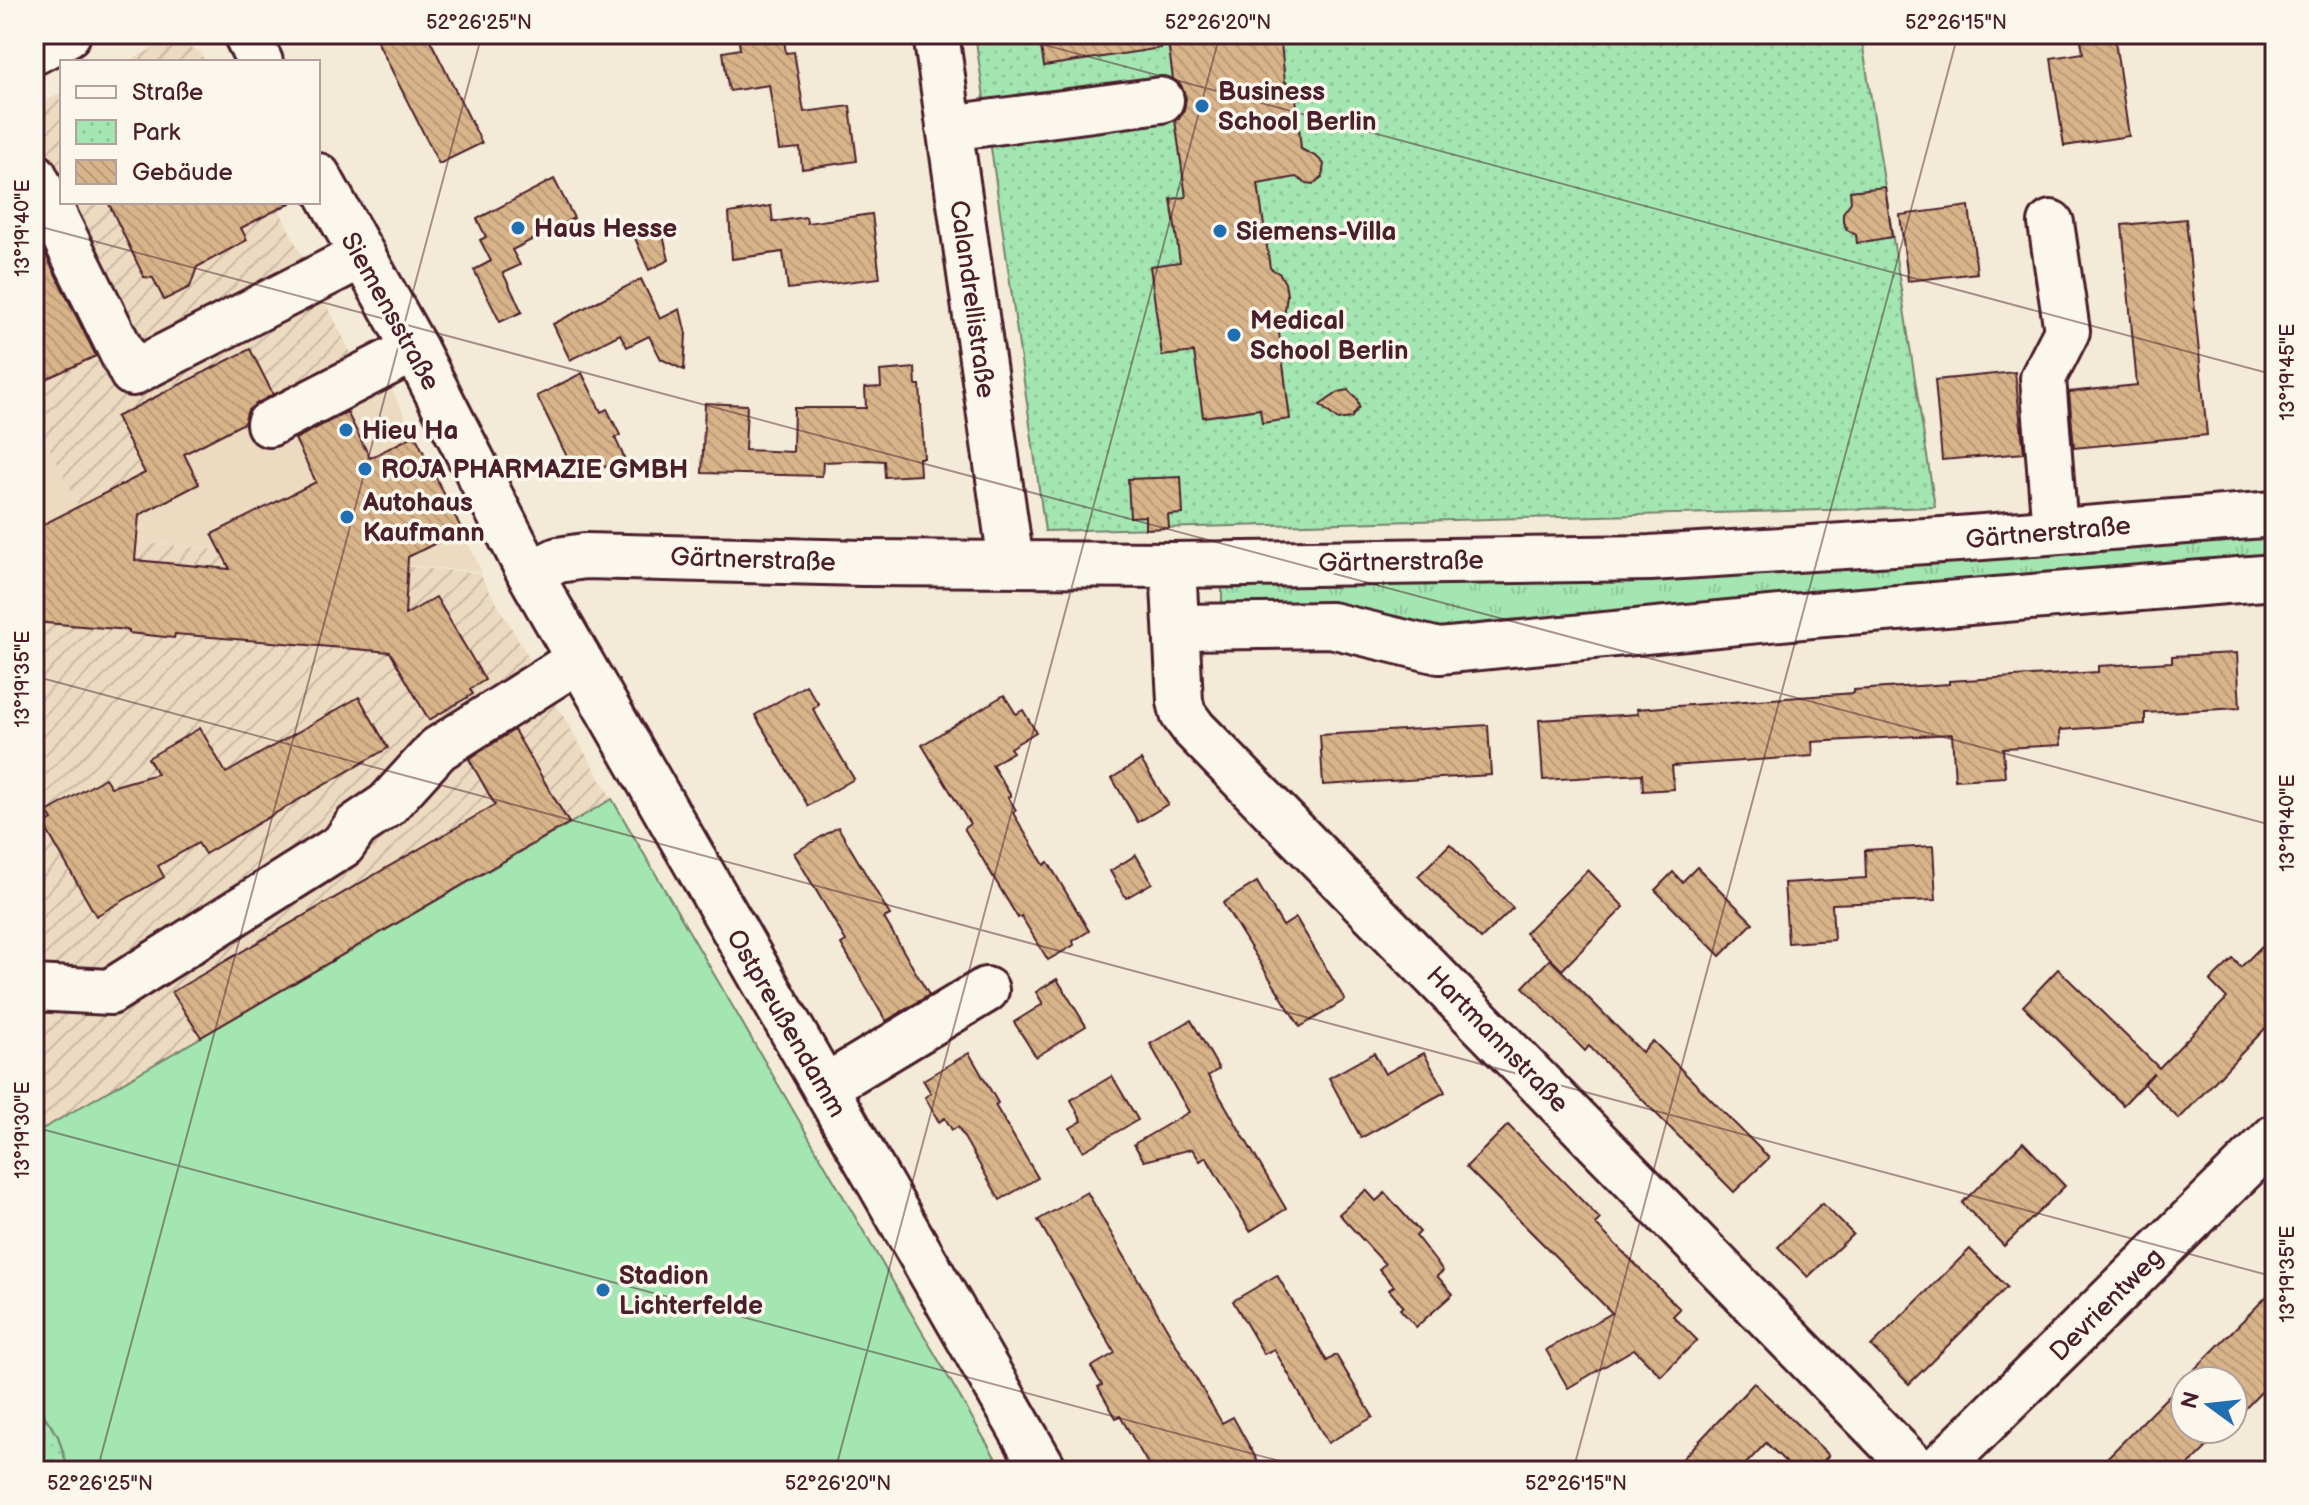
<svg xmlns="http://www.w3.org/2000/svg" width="2309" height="1505" font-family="'Balsamiq Sans',sans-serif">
	<defs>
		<pattern id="industrial-furrows" width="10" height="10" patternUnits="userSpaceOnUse" patternTransform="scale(2)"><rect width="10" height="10" fill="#ecdac1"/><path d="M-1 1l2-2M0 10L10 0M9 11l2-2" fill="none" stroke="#ccbba6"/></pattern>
		<pattern id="grass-tufts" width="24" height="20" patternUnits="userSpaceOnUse" patternTransform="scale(2)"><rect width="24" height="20" fill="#a3e6b1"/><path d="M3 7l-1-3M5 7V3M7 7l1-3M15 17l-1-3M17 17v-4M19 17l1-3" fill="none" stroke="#8ec598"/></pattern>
		<pattern id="park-dots" width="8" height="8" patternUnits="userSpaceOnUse" patternTransform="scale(2)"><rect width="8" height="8" fill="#a3e6b1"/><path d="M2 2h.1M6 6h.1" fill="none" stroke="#8ec598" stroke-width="1.8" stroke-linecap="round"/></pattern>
		<pattern id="building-back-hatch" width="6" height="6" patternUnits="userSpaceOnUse" patternTransform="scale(2)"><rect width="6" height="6" fill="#d8b48a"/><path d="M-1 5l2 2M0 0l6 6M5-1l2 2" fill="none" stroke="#bb9a77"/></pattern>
	</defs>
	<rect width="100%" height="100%" fill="#f4ead8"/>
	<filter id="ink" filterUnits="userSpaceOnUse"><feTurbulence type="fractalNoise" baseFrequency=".0125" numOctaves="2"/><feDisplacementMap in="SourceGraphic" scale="16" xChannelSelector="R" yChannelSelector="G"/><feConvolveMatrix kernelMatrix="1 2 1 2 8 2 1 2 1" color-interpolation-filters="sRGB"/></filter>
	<g filter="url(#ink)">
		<path fill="#ecdac1" d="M376 358 482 572 34 533V417L79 507Z"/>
		<g fill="url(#industrial-furrows)">
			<path d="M168 41 200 51 205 62H126Z"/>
			<path d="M62 93V202H275L358 367 79 507 34 417V107Z"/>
			<path d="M34 533 479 573 612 799 34 1134Z"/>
		</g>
		<path fill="url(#grass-tufts)" stroke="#76826e" stroke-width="2" d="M2275 528V564L1444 634 1222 609V580Z"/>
		<g fill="url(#park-dots)" stroke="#76826e" stroke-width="2">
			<path d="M975 34H1861L1935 507 1045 531Z"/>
			<path d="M34 1400 58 1436 69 1471H34Z"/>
		</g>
		<path fill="#a3e6b1" stroke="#76826e" stroke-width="2" d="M612 799 1003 1471H69L58 1436 34 1400V1134Z"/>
		<g fill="url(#building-back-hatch)" stroke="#4a1f2b" stroke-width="2">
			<path d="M391 34H427L482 143 439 164 377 41Z"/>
			<path d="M738 34H783L786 53 794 52 804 112 850 106 857 161 802 169 800 148 779 150 769 85 730 91 728 86 723 52 740 49Z"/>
			<path d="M1039 34H1160L1161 48 1044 66Z"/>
			<path d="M1167 34H1280L1285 82 1295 87 1301 149 1317 157 1324 164 1322 177 1313 184 1306 183 1296 177 1258 184 1270 268 1280 274 1285 283 1287 295 1284 317 1278 325 1290 419 1262 423 1260 409 1203 417 1194 352 1162 356 1150 266 1180 262 1171 199 1186 197 1175 120 1179 119 1184 110 1186 98 1181 85 1173 79Z"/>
			<path d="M2080 34H2114L2129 136 2064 146 2051 58 2083 53Z"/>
			<path d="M554 179 574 218 512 250 520 265 503 273 522 312 500 322 474 270 491 261 480 240 486 237 477 219Z"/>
			<path d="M1885 187 1892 237 1857 243 1856 235 1847 230 1843 222V213L1851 202 1850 191Z"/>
			<path d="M108 202H292L241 228 247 240 197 267 190 287 164 300 153 278 144 277Z"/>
			<path d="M771 206 773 222 806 217 807 223 872 214 880 278 788 289 783 252 732 259 729 213Z"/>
			<path d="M1969 206 1977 273 1908 281 1900 215Z"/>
			<path d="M2186 219 2207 435 2074 448 2069 392 2137 385 2122 225Z"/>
			<path d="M660 223 669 260 649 270 634 236Z"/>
			<path d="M34 231 96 356 46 379 34 354Z"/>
			<path d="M641 279 660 319 680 309 686 334 684 370 661 359 649 336 627 347 620 334 570 360 553 324Z"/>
			<path d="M250 349 273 394 248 410 244 423 184 454 199 484 139 515 135 560 230 569 212 534 316 482 295 439 347 412 370 458 415 435 462 530 408 557 405 615 436 597 485 680 470 689 473 694 429 720 390 652 175 634 174 638 129 633V630L34 622V529L145 473 116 417Z"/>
			<path d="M915 368 916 385H920L924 458H919L920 475 885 477 884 461 869 460 823 462 822 476 702 473 705 403 747 405 745 450 793 452 794 408H866L865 388 881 387 880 371Z"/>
			<path d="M2015 372 2024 453 1942 460 1935 380Z"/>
			<path d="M582 373 601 412 607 409 620 435 615 438 624 457 599 470 594 459 573 469 537 396Z"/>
			<path d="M1348 390 1357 399 1359 407 1351 418 1338 420 1320 405 1339 392Z"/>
			<path d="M1181 477 1183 514 1168 515 1169 528 1145 529V516L1130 517 1128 479Z"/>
			<path d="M2237 653 2240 708 2145 713V724L2060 730 2061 745 2003 748 2005 777 1955 780 1952 734 1812 742 1813 756 1672 766 1674 789 1643 791 1642 774 1543 780 1539 720 1638 714 1637 709 1854 693V690L1949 684V681L2098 672V666L2172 662V656Z"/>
			<path d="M806 685 819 705 813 709 854 779 808 806 755 715Z"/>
			<path d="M1004 695 1016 714 1023 710 1036 732 1010 748 1013 752 992 765 1011 796 1008 797 1016 810 1013 813 1044 865 1048 862 1089 931 1073 941 1074 945 1048 960 1021 916 1018 918 964 828 970 824 922 745Z"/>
			<path d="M359 697 388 748 205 854 198 843 158 866 164 877 96 916 44 825 52 820 47 812 105 778 111 787 157 774 148 758 200 728 226 773Z"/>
			<path d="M1488 725 1491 775 1323 785 1320 735Z"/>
			<path d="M514 730 569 823 201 1037 172 992 495 805 469 759Z"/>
			<path d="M1141 760 1168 804 1138 822 1112 778Z"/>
			<path d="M838 827 890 915 884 918 929 995 886 1021 841 944 846 941 794 853Z"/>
			<path d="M1450 844 1513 908 1481 939 1418 876Z"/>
			<path d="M1933 846 1936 900 1832 904 1834 940 1788 943 1784 883 1866 878 1865 850Z"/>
			<path d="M1136 855 1152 883 1126 898 1110 871Z"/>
			<path d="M1697 867 1753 923 1720 956 1655 890 1673 872 1682 882Z"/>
			<path d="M1588 870 1624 907 1562 970 1525 933Z"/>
			<path d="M1257 882 1283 926 1296 918 1345 1000 1300 1027 1223 903Z"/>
			<path d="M2261 947 2275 962V1018L2179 1119 2144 1084 2154 1073 2123 1105 2023 1006 2058 969 2159 1068 2227 998 2210 981 2233 959 2241 967Z"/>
			<path d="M1550 959 1642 1052 1653 1041 1769 1158 1734 1192 1589 1046 1585 1051 1523 987Z"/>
			<path d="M1057 979 1086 1026 1036 1057 1014 1022 1043 1004 1036 992Z"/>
			<path d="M1191 1020 1219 1069 1208 1076 1286 1209 1250 1231 1206 1157 1200 1161 1192 1149 1144 1161 1134 1144 1189 1112 1150 1044Z"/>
			<path d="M969 1053 998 1103 995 1105 1038 1178 1000 1200 958 1127 952 1130 945 1118 939 1122 925 1097 931 1093 923 1080Z"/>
			<path d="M1374 1053 1385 1074 1424 1053 1445 1092 1361 1138 1329 1078Z"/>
			<path d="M1112 1076 1138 1120 1083 1151 1070 1128 1082 1121 1071 1100Z"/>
			<path d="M1508 1125 1600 1219 1595 1224 1680 1309 1673 1316 1697 1340 1661 1376 1634 1349 1568 1388 1546 1350 1612 1313 1466 1167Z"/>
			<path d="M2023 1142 2065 1186 2004 1246 1962 1203Z"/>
			<path d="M1366 1190 1376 1201 1385 1193 1420 1232 1416 1236 1443 1271 1437 1276 1453 1294 1416 1327 1400 1309 1403 1306 1389 1290 1394 1286 1379 1269 1385 1264 1339 1214Z"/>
			<path d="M1087 1192 1222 1423 1233 1417 1263 1471H1152L1120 1416 1116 1418 1098 1387 1102 1385 1091 1367 1115 1353 1038 1220Z"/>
			<path d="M1822 1203 1853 1234 1808 1277 1778 1247Z"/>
			<path d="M1970 1249 2007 1287 1909 1384 1871 1346Z"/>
			<path d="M1277 1275 1327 1361 1336 1355 1373 1417 1328 1443 1274 1349 1264 1354 1233 1301Z"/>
			<path d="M2275 1288V1378L2233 1421V1381H2185V1429H2225L2183 1471H2094Z"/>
			<path d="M1754 1383 1829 1455 1814 1471H1795L1766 1443 1739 1471H1671Z"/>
		</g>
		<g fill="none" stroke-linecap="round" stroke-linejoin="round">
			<g stroke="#4a1f2b" stroke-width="50">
				<g id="minor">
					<path d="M246 34 260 62"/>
					<path d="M936 34 1011 563"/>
					<path d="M34 52 68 34"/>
					<path d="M949 128 1161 100"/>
					<path d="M34 175 132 373 361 256"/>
					<path d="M318 176 415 349 530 574 1045 1471"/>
					<path d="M2051 223 2067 331 2043 378 2055 531"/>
					<path d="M269 424 415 349"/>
					<path d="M1173 565 1180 701 1183 714 1194 729 1918 1471"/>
					<path d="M530 574 558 560 585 556 863 563 1173 565 1650 558 1958 539 2275 514"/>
					<path d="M1178 627 1331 625 1439 651 1812 615 2275 577"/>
					<path d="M34 988 110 992 343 845 356 826 387 805 438 749 578 660"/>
					<path d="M825 1087 986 990"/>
					<path d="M1936 1471 2275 1137"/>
				</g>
			</g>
			<use href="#minor" stroke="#fbf7ec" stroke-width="44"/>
		</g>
	</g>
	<path fill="none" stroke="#4a1f2b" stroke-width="2" stroke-opacity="0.45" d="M1004 34 2275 375M34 225 2275 826M34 676 2275 1277M34 1127 1317 1471M97 1471 482 34M835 1471 1220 34M1573 1471 1958 34"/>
	<g fill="#1f6fb2" stroke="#fbf7ec" stroke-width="3">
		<circle cx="1202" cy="106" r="8"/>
		<circle cx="518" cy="228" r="8"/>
		<circle cx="1220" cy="231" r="8"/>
		<circle cx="1234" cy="335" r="8"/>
		<circle cx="346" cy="430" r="8"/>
		<circle cx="365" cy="469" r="8"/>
		<circle cx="347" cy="517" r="8"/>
		<circle cx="603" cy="1290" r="8"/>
	</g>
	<g text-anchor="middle" stroke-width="7" stroke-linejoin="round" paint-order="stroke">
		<g font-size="26" font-weight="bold" fill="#4a1f2b" stroke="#fbf7ec" text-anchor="start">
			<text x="1218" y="100">Business<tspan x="1218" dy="30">School Berlin</tspan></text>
			<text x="534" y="237">Haus Hesse</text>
			<text x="1236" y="240">Siemens-Villa</text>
			<text x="1250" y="329">Medical<tspan x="1250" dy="30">School Berlin</tspan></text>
			<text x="362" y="439">Hieu Ha</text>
			<text x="381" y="478">ROJA PHARMAZIE GMBH</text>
			<text x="363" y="511">Autohaus<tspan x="363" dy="30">Kaufmann</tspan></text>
			<text x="619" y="1284">Stadion<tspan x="619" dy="30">Lichterfelde</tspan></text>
		</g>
		<g font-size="26" fill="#4a1f2b" stroke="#fbf7ec">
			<text transform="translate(973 299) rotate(82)" y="9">Calandrellistraße</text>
			<text transform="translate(391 311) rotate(61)" y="9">Siemensstraße</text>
			<text transform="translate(2048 532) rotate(-5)" y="9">Gärtnerstraße</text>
			<text transform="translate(753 559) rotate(2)" y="9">Gärtnerstraße</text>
			<text transform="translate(1401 561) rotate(-1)" y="9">Gärtnerstraße</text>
			<text transform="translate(787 1023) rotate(60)" y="9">Ostpreußendamm</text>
			<text transform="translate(1498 1039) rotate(46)" y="9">Hartmannstraße</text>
			<text transform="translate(2106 1304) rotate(-45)" y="9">Devrientweg</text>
		</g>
	</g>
	<rect width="2309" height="1505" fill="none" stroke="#fbf7ec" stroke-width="88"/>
	<rect x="60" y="60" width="260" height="144" fill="#fbf7ec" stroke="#b4a19f" stroke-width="2"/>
	<rect x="76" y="86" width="40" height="12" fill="#fbf7ec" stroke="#b4a19f" stroke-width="2"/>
	<text x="132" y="100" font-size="24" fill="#4a1f2b">Straße</text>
	<rect x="76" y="120" width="40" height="24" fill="url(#park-dots)" stroke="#b4a19f" stroke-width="2"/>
	<text x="132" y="140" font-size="24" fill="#4a1f2b">Park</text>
	<rect x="76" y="160" width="40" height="24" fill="url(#building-back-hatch)" stroke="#b4a19f" stroke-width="2"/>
	<text x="132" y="180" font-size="24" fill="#4a1f2b">Gebäude</text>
	<g transform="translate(2209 1405) rotate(285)"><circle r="38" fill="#fbf7ec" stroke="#b4a19f" stroke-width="2"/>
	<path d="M0-6L14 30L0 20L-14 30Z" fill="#1f6fb2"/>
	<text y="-12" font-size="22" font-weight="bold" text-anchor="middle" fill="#4a1f2b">N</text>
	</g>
	<rect x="44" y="44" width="2221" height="1417" fill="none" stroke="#4a1f2b" stroke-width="3"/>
	<g font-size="20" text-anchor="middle" fill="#4a1f2b">
		<text x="479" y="29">52°26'25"N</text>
		<text x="1218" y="29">52°26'20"N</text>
		<text x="1956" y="29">52°26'15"N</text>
		<text transform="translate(22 228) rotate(-90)" y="7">13°19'40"E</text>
		<text transform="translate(2287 372) rotate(-90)" y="7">13°19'45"E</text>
		<text transform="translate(22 679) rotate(-90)" y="7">13°19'35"E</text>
		<text transform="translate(2287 823) rotate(-90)" y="7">13°19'40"E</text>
		<text transform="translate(22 1130) rotate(-90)" y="7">13°19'30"E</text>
		<text transform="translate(2287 1274) rotate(-90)" y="7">13°19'35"E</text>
		<text x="100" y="1490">52°26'25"N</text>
		<text x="838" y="1490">52°26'20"N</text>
		<text x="1576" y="1490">52°26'15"N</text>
	</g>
</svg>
